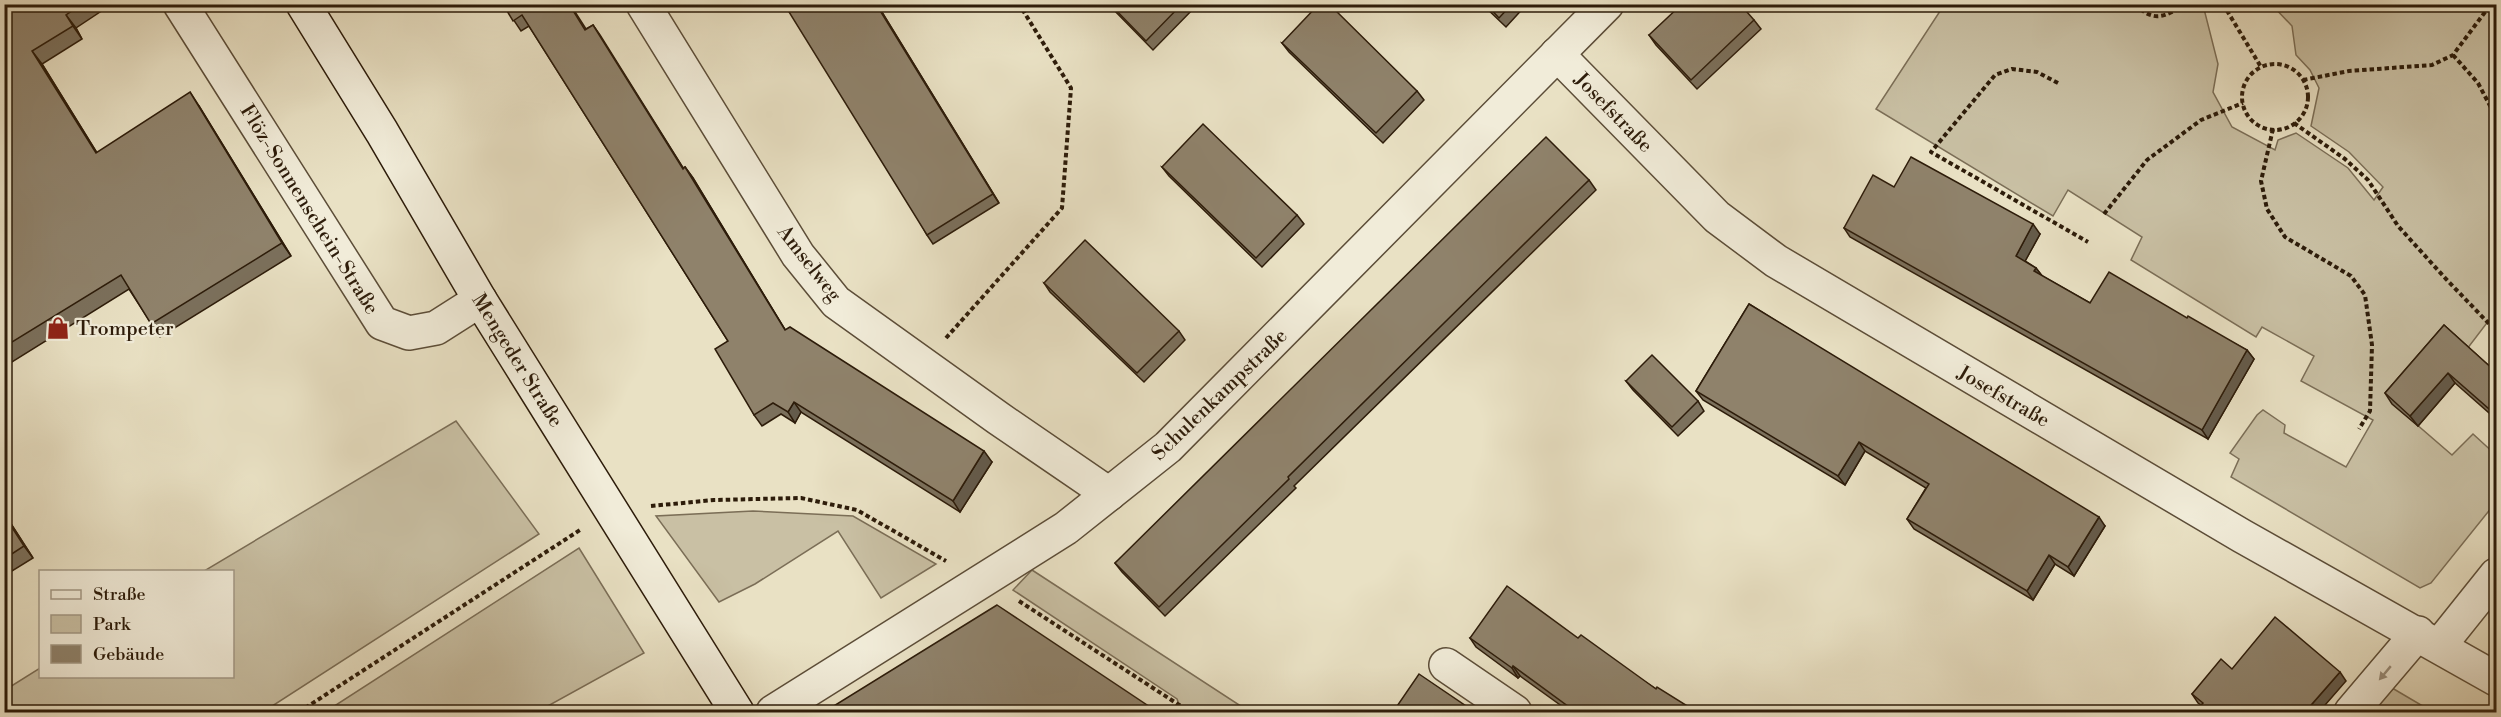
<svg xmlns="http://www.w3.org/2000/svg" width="2501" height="717" font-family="'Libre Bodoni',serif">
	<rect width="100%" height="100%" fill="#e9e1c4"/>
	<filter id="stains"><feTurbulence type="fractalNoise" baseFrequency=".00333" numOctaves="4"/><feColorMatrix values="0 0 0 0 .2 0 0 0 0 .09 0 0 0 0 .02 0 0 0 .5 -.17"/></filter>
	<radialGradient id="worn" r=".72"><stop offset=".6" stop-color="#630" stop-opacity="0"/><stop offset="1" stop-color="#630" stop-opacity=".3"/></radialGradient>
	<g fill="#c9c0a4" stroke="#7b6e57" stroke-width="1.5">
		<path d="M1944 5H2203L2218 64 2213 92 2232 127 2275 150 2278 140 2296 133 2348 168 2374 200 2383 187 2349 152 2311 126 2319 88 2310 70 2296 55 2292 26 2272 5H2496V311L2467 349 2393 404 2452 455 2473 434 2496 455V502L2431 583 2420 588 2231 477 2239 459 2230 453 2257 415 2263 410 2285 425 2284 433 2346 467 2373 420 2301 381 2314 356 2262 327 2256 337 2131 260 2142 237 2068 190 2053 216 1876 109Z"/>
		<path d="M456 421 539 534 263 712H5V690L40 668V676H232V572L204 571Z"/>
		<path d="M753 511 853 516 936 564 881 598 838 531 755 584 719 602 656 516Z"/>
		<path d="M579 548 644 653 537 712H325Z"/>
		<path d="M1032 570 1250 712H1182L1177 699 1013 590Z"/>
		<path d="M2387 685 2433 712H2363Z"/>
	</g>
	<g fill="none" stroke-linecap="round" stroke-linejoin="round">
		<g stroke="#5c4d38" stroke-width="36">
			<g id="street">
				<path d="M180 4 382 323 409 333 436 328 480 300"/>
				<path d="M643 4 798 255 836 302 998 418 1109 494"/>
				<path d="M1557 54 1717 217 1776 261 2242 536 2496 679"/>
				<path d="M2440 645 2496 575"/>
				<path d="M1446 665 1515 712"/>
				<path d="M773 712 1066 528 1168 447 1607 4"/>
				<path d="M2351 712 2418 633"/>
			</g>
		</g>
		<g stroke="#2d1c0a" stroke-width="36">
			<path id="secondary" d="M303 4 382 132 480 300 737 712"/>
		</g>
		<g stroke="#2d1c0a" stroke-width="4" stroke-dasharray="4.5 3" stroke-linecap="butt">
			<path d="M2135 4C2155 24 2164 16 2187 4"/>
			<path d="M2223 4 2261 67"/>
			<path d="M2453 55 2478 83 2496 117"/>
			<circle cx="2275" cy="97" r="33"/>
			<path d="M2303 80 2349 71 2432 65 2453 55 2491 4"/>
			<path d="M2058 83 2037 72 2012 69 1995 75 1931 152 2088 242"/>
			<path d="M2294 123 2345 159 2368 180 2398 226 2446 279 2496 331"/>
			<path d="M2273 129 2261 181 2267 209 2285 237 2351 276 2365 295 2372 345 2370 411 2359 429"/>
			<path d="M2104 214 2147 160 2201 120 2243 103"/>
			<path d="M946 338 1062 208 1071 88 1019 4"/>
			<path d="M651 506 714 500 801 498 857 510 946 561"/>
			<path d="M1019 601 1190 712"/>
			<path d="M299 712 580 530"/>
		</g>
		<use href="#street" stroke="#f1ecd9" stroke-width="33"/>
		<use href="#secondary" stroke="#f1ecd9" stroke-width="33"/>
	</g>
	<g fill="#7b705c" stroke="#2d1c0a" stroke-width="1.5">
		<path d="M15 4H112L76 28 82 39 42 64 97 153 199 106 291 256 160 337 129 289 4 367V11Z"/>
		<path d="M503 4H570L586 29 593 25 683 168 685 167 693 178 785 330 992 462 960 512 801 412 795 423 781 414 762 426 754 415 728 341 529 26 521 31Z"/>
		<path d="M800 4H877L999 203 933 244 927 235Z"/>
		<path d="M1108 4H1198L1153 50Z"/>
		<path d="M1482 4H1527L1506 27Z"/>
		<path d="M1754 20 1761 29 1697 89 1656 45 1649 35Z"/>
		<path d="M1282 43 1417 91 1424 100 1383 143 1289 52Z"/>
		<path d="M1162 167 1297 215 1304 224 1262 267 1169 176Z"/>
		<path d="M1589 180 1596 190 1294 486 1296 488 1165 616 1122 572 1115 563Z"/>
		<path d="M1894 187 2040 234 2025 261 2036 268 2042 276 2090 303 2187 318 2247 350 2254 359 2208 439 1850 237 1844 228Z"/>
		<path d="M1044 283 1179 331 1185 340 1144 382 1050 292Z"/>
		<path d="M1749 304 2105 526 2074 576 2055 564 2033 600 1914 529 1907 519 1926 488 1865 451 1845 485 1703 400 1696 391Z"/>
		<path d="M2444 325 2496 372V419L2455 383 2418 426 2392 404 2385 393Z"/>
		<path d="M1626 381 1698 401 1704 411 1678 436 1633 390Z"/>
		<path d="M4 513 33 558 4 576Z"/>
		<path d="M1470 638H1578L1656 689 1697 712H1570L1520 676 1518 678 1476 647Z"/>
		<path d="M2232 669 2346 681 2201 705 2198 703 2192 694Z"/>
	</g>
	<g fill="#645b4b" stroke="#2d1c0a" stroke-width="1.5">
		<path d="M876 4H877L999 203 993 194Z"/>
		<path d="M66 15 76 28 82 39 73 26Z"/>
		<path d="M593 25 600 35 690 179 683 169Z"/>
		<path d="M32 51 42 64 105 166 96 153Z"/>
		<path d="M190 92 199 106 291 256 282 243Z"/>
		<path d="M685 167 693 178 792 341 785 330Z"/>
		<path d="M2033 224 2040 234 2023 265 2016 256Z"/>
		<path d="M2036 268 2043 277 2034 271Z"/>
		<path d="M2247 350 2254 359 2208 439 2202 430Z"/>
		<path d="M2448 373 2455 383 2418 426 2410 416Z"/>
		<path d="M794 402 801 412 795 423 788 412Z"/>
		<path d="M1859 442 1865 451 1845 485 1838 476Z"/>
		<path d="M984 451 992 462 960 512 953 501Z"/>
		<path d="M4 513 33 558 24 546Z"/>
		<path d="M2099 517 2105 526 2074 576 2068 567Z"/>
		<path d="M2049 555 2055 564 2033 600 2027 591Z"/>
		<path d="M1513 666 1520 676 1518 678 1512 668Z"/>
		<path d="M2340 672 2346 681 2319 712H2305Z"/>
		<path d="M1466 706 1471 712H1465L1463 710Z"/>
		<path d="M1150 707 1155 712H1148Z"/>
	</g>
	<g fill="#8f826b" stroke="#2d1c0a" stroke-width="1.5">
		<path d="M15 4H82L66 15 73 26 32 51 96 153 190 92 282 243 151 324 121 275 4 347V11Z"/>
		<path d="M503 4H569L585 30 593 25 683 169 685 167 785 330 790 327 984 451 953 501 794 402 788 412 773 403 754 415 715 349 728 341 522 15 513 21Z"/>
		<path d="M800 4H876L993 194 927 235 789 12Z"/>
		<path d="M1110 4H1182L1146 41Z"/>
		<path d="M1319 4H1329L1417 91 1376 133 1282 43Z"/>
		<path d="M1486 4H1512L1499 18Z"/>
		<path d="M1682 4H1740L1754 20 1691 80 1649 35Z"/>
		<path d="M1203 124 1297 215 1256 258 1162 167Z"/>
		<path d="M1546 137 1589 180 1288 477 1289 479 1159 607 1115 563Z"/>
		<path d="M1911 157 2033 224 2016 256 2036 268 2034 271 2090 303 2109 272 2187 318 2188 316 2247 350 2202 430 1844 228 1873 175 1894 187Z"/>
		<path d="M1085 240 1179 331 1137 373 1044 283Z"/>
		<path d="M1749 304 2099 517 2068 567 2049 555 2027 591 1907 519 1929 484 1859 442 1838 476 1696 391Z"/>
		<path d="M2444 325 2496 372V415L2448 373 2410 416 2385 393Z"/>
		<path d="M1652 355 1698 401 1672 427 1626 381Z"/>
		<path d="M4 515 24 546 4 559Z"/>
		<path d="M1507 586 1578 638 1581 635 1656 689 1657 687 1697 712H1576L1513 666 1512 668 1470 638Z"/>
		<path d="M997 605 1150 707 1147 712H1148H824Z"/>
		<path d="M2275 617 2340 672 2305 712H2195L2203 703 2192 694 2221 659 2232 669Z"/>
		<path d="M1419 674 1466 706 1463 710 1467 712H1393Z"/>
	</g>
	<defs><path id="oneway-solid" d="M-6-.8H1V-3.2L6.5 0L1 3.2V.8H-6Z" transform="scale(1.5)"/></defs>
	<use fill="#998e7c" href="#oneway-solid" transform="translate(2385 673) rotate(130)"/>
	<defs>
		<g id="shop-bare" transform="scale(1.8)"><path d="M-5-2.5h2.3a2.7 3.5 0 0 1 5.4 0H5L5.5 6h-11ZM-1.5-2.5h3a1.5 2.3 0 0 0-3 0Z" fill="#8f2418" stroke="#f1ecd9" stroke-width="2.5" paint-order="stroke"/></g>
	</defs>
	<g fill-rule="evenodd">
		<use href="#shop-bare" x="58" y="328"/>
	</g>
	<g text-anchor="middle" stroke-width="4.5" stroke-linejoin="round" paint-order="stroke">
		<g font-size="20" fill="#2d1c0a" stroke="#f1ecd9">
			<text transform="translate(1614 112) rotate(46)" y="7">Josefstraße</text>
			<text transform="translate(310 209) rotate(58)" y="7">Flöz-Sonnenschein-Straße</text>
			<text transform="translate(810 263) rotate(52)" y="7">Amselweg</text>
			<text transform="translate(518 360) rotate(58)" y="7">Mengeder Straße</text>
			<text transform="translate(1219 394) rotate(-44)" y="7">Schulenkampstraße</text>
			<text transform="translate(2004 396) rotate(30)" y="7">Josefstraße</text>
		</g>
		<g font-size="20" fill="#2d1c0a" stroke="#f1ecd9" text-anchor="start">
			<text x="76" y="335">Trompeter</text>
		</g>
	</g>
	<rect width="2501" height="717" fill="none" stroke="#e9e1c4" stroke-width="24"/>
	<rect x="6" y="6" width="2489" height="705" fill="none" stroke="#2d1c0a" stroke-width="3"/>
	<rect x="12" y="12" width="2477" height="693" fill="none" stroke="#2d1c0a" stroke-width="1.5"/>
	<rect x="39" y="570" width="195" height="108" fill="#f1ecd9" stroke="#a39986" stroke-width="1.5"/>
	<rect x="51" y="590" width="30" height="9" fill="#f1ecd9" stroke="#a39986" stroke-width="1.5"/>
	<text x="93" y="600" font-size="18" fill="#2d1c0a">Straße</text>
	<rect x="51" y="615" width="30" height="18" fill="#c9c0a4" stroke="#a39986" stroke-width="1.5"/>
	<text x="93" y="630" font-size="18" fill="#2d1c0a">Park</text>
	<rect x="51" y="645" width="30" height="18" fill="#8f826b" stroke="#a39986" stroke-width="1.5"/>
	<text x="93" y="660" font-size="18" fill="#2d1c0a">Gebäude</text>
	<rect width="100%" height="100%" filter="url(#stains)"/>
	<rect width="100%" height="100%" fill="url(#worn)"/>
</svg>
